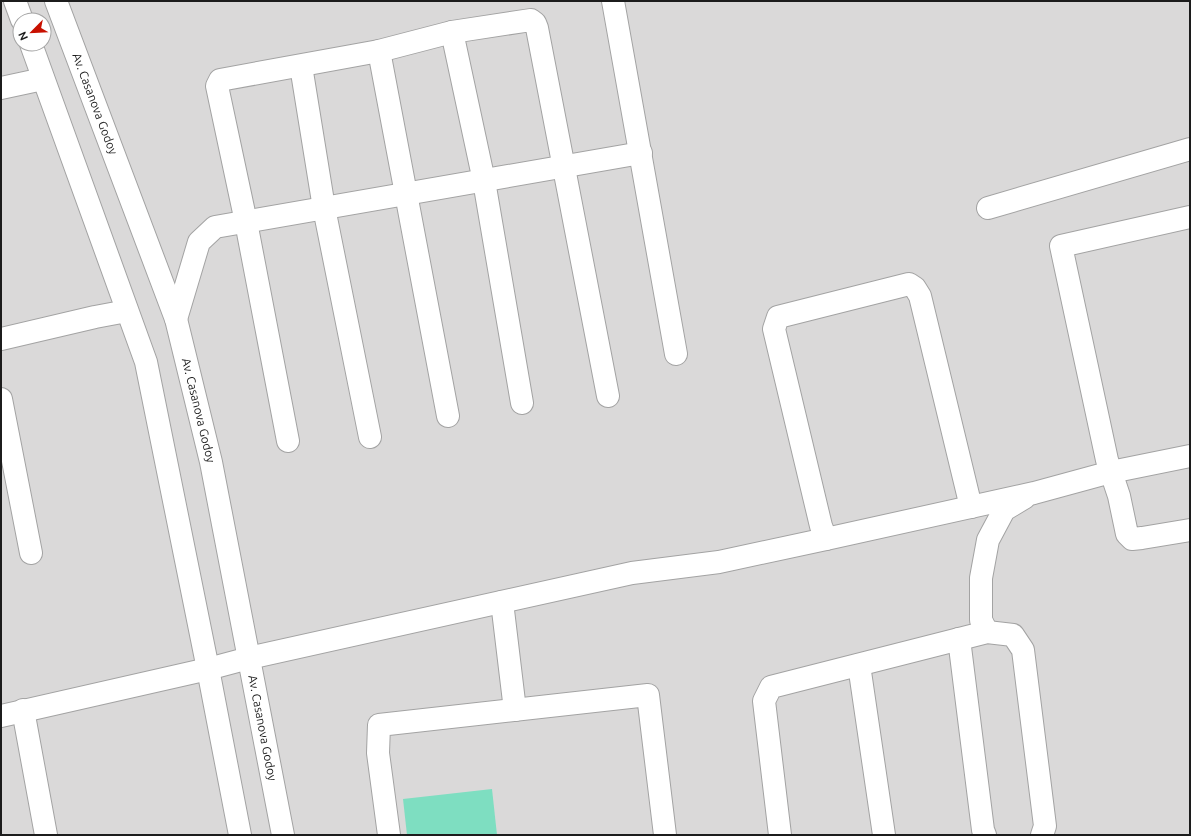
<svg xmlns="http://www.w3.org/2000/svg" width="1191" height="836" font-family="Ubuntu,sans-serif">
	<rect width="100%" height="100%" fill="#eeebe2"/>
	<path fill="#dad9d9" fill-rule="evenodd" d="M1 1H1190V835H1ZM20 20H44V44H20Z"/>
	<path fill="#7edec1" d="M492 789 497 835H407L403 799Z"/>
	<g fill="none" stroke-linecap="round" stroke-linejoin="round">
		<g stroke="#a3a3a3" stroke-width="24">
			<g id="minor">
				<path d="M15 1 22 20"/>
				<path id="s1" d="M56 1 176 319 211 462 283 835"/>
				<path d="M613 1 676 354"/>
				<path d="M31 44 146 362 208 669 240 835"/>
				<path d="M379 51 452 32"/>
				<path d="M301 66 324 208 370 437"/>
				<path d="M1 88 43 79"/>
				<path d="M988 208 1190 149"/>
				<path d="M1190 217 1061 246 1107 460 1119 496 1127 534 1132 539 1142 538 1190 530"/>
				<path d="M176 319 199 242 215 227 641 153"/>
				<path d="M1 339 95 317 127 311"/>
				<path d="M1 399 31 553"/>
				<path d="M522 403 484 181 452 32 531 20 535 23 537 28 608 396"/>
				<path d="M288 441 246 222 217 86 220 80 379 51 448 416"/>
				<path d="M826 539 821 526 774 329 778 317 909 284 915 288 920 296 971 507"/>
				<path d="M502 602 515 710"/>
				<path d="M987 632 981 620V578L988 540 1004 510 1024 498"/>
				<path d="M959 639 983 830 985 835"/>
				<path d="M859 665 884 835"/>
				<path d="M23 710 46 835"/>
				<path d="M1 716 208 669 249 658 632 573 719 562 826 539 1034 493 1111 472 1190 456"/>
				<path d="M389 835 378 753 379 725 648 695 665 835"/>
				<path d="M780 835 764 701 771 687 987 632 1013 635 1023 650 1045 826 1042 835"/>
			</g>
		</g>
		<use href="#minor" stroke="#fff" stroke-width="22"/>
	</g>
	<g text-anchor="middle" stroke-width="3" stroke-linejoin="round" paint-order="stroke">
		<g font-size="12" fill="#1c1c1c" stroke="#fff">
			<text dy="4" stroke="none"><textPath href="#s1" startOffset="110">Av. Casanova Godoy</textPath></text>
			<text dy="4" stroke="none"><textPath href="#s1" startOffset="434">Av. Casanova Godoy</textPath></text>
			<text dy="4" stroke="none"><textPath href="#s1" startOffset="758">Av. Casanova Godoy</textPath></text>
		</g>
	</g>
	<rect width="1191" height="836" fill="none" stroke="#1c1c1c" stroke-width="4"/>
	<g transform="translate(32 32) rotate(246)"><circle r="19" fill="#ffffff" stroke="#a4a4a4"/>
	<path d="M0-3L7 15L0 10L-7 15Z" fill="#c81000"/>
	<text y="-6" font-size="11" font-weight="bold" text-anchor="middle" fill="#1c1c1c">N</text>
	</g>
</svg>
